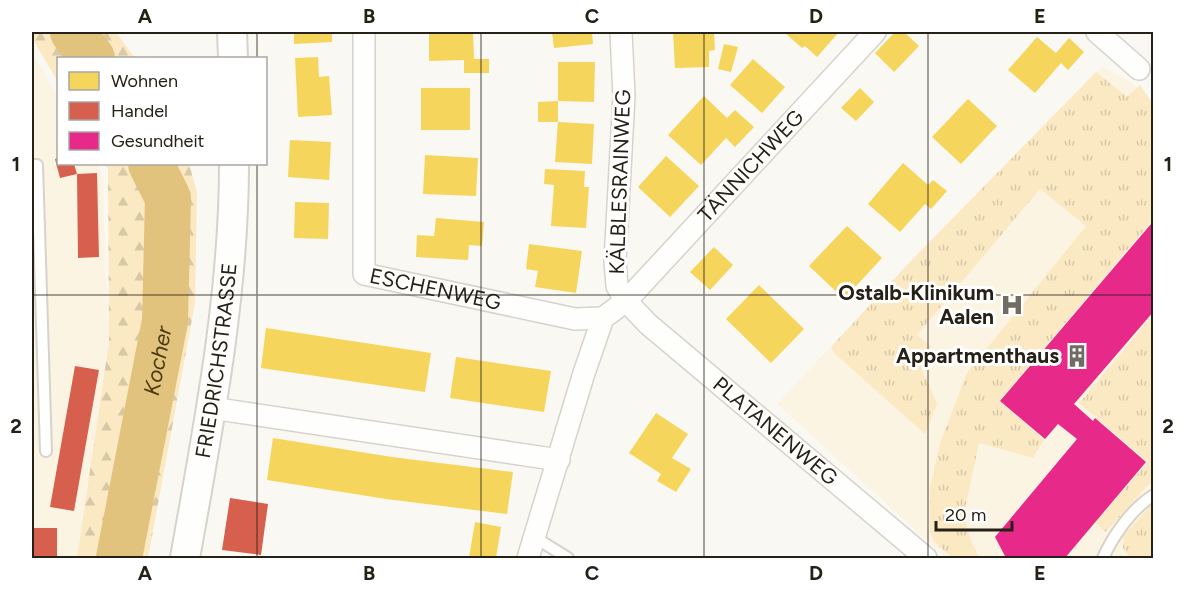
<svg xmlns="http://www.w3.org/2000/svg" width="1185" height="590" font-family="Figtree,sans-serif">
	<defs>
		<pattern id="grass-tufts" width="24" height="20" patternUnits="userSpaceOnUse" patternTransform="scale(1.5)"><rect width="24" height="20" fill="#fbe9c3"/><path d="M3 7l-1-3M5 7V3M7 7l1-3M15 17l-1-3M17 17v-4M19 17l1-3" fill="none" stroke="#d7c8a7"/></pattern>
		<pattern id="forest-firs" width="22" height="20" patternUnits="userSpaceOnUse" patternTransform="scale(1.5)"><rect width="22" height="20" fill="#fbe9c3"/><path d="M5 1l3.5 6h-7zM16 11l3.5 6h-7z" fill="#d7c8a7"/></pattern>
	</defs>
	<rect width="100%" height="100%" fill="#faf8f2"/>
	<g fill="#fcf4e2">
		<path d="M32 52 58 97V164H98L102 171 109 342 77 558H32Z"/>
		<path d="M1102 66 1133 83 1153 103V558H946L777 404 909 263Z"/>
	</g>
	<g fill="url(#grass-tufts)">
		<path d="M1096 72 1127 97 1140 85 1153 104V225L1150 223 999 401 1044 440 1033 458 979 443 964 514 970 538 979 558H953L934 542 930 531V488L940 443 967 373 1086 226 1040 189 917 335 931 346 922 369 937 404 925 434 834 353 831 347 909 263Z"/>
		<path d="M1153 315V482L1148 485 1106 532 1095 523 1148 462 1079 403Z"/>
		<path d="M1153 503V558H1130L1123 548 1124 535Z"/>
	</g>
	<g fill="url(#forest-firs)">
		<path d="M32 32H116L135 58H58V82L32 38Z"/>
		<path d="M105 164H189L197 192 195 303 148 558H77L109 342 108 169Z"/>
	</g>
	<g fill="#f6d55c">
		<path d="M294 32H332V42L294 44Z"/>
		<path d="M429 32H473L474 59H489V73H464V60L429 61Z"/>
		<path d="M552 32H592L593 44 554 48Z"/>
		<path d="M673 32H714L715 50 709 51V67L675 68Z"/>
		<path d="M786 32H839L817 57 805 46 802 48 785 33Z"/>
		<path d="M895 32H904L919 46 894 72 875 53Z"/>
		<path d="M1037 37 1056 53 1069 38 1084 52 1068 70 1061 63 1035 93 1008 70Z"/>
		<path d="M724 44 738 47 731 72 718 69Z"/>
		<path d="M318 57 319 77 329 76 332 115 298 117 295 58Z"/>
		<path d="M753 59 785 87 762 113 730 85Z"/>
		<path d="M558 62H595L594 102 558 101V122H538V102L558 101Z"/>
		<rect x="421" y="88" width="49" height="42"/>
		<path d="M860 88 874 102 856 121 841 108Z"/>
		<path d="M704 96 727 118 735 110 754 127 735 147 726 138 701 165 668 135Z"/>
		<path d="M968 99 997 126 961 164 932 137Z"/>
		<path d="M558 122 594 124 592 164 555 162Z"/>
		<path d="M290 140 331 142 329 180 288 177Z"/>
		<path d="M425 155 478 158 476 196 423 194Z"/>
		<path d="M666 156 699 186 670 217 638 187Z"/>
		<path d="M903 163 928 185 933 180 947 191 931 209 925 204 900 232 868 204Z"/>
		<path d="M545 169 585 171 584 187H589L586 228 551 226 554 185 544 184Z"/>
		<path d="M295 202 329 203 328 239 294 238Z"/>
		<path d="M436 218 484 222 482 246 469 245 468 260 416 257 417 235 434 236Z"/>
		<path d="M847 226 882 258 844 299 809 266Z"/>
		<path d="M529 244 582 251 576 293 535 287 538 271 526 269Z"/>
		<path d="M714 247 733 265 710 290 690 272Z"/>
		<path d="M759 285 804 329 771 363 726 319Z"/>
		<path d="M266 328 431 353 425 392 261 368Z"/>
		<path d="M456 357 551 371 544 412 450 398Z"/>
		<path d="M656 413 688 434 672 458 691 469 676 492 657 481 661 474 629 453Z"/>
		<path d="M273 438 392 457 513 472 507 514 386 499 267 480Z"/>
		<path d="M475 522 501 527 496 558H469Z"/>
	</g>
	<g fill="#d6604d">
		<path d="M58 158V164H74L77 174 97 173 99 257 78 258 77 174 60 178 55 159Z"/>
		<path d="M75 366 99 370 74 511 50 507Z"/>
		<path d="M230 498 268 504 261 555 222 550Z"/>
		<rect x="32" y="528" width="25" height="30"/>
	</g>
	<path fill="#e7298a" d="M1151 224 1154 226V311L1074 404 1093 421 1095 418 1146 462 1065 558H1006L995 537 1077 439 1058 424 1045 439 1000 401Z"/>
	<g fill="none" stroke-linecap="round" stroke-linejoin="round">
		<g stroke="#e2c37e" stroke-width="46">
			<path d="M73 32 92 58"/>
			<path id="s1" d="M119 558 165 321 168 198 151 164"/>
		</g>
		<g stroke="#d6d3cc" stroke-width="14">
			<g id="lane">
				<path d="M32 165H37L46 451"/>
				<path d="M534 537 568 558"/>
				<path d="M1103 558C1113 536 1132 508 1154 495"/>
			</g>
		</g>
		<g stroke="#d6d3cc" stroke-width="24">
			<g id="street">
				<path id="s2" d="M364 32V274L575 319 603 318"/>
				<path id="s3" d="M621 32 624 96 615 261 617 286 626 301 648 324 926 558"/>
				<path d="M1097 32 1139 69"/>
				<path d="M211 408 559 460"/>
				<path id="s4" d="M528 558 584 373 603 318 626 301 875 32"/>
			</g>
		</g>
		<g stroke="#d6d3cc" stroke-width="32">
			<g id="secondary">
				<path d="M232 32 233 58"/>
				<path id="s5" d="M185 558C208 428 234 296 234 164"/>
			</g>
		</g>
		<use href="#lane" stroke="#fefefd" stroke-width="10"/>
		<use href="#street" stroke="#fefefd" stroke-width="21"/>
		<use href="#secondary" stroke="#fefefd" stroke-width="28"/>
	</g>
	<path fill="none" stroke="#262117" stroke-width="1.5" stroke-opacity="0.55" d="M257 32V58M481 32V558M704 32V558M928 32V558M257 164V558M32 295H1154"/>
	<defs>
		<g id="hospital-bare" transform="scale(1.8)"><path d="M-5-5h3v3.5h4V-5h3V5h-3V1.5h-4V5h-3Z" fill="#706c64" stroke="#fff" stroke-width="2.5" paint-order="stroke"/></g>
		<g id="building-bare" transform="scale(1.8)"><path d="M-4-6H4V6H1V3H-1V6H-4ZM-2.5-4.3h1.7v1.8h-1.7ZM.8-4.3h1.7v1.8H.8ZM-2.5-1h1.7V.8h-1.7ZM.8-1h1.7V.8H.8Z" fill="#706c64" stroke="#fff" stroke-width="2.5" paint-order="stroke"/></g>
	</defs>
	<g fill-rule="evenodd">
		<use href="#hospital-bare" x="1012" y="305"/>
		<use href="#building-bare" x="1077" y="356"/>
	</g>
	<g text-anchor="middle" stroke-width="6" stroke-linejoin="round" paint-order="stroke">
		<g font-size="21" fill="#262117" stroke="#fff">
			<text dy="7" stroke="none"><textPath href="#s4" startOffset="464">TÄNNICHWEG</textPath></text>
			<text transform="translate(620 182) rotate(-88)" y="7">KÄLBLESRAINWEG</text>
			<text dy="7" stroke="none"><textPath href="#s2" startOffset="315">ESCHENWEG</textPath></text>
			<text dy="7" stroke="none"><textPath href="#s5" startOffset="200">FRIEDRICHSTRASSE</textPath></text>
			<text dy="7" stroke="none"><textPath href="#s3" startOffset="470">PLATANENWEG</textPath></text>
		</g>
		<g font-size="21" font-weight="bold" fill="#262117" stroke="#fff" text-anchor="end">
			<text x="994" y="300">Ostalb-Klinikum<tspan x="994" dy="24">Aalen</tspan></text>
			<text x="1059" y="363">Appartmenthaus</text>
		</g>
		<g font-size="22" font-style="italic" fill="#4a380f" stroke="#fff">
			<text dy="8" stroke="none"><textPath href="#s1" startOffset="201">Kocher</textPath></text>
		</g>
	</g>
	<rect width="1185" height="590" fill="none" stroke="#ffffff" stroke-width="66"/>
	<rect x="57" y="57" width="210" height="108" fill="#ffffff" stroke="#a8a6a2" stroke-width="1.5"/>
	<rect x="69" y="72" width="30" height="18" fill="#f6d55c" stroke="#a8a6a2" stroke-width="1.5"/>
	<text x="111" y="87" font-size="18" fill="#262117">Wohnen</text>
	<rect x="69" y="102" width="30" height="18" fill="#d6604d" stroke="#a8a6a2" stroke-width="1.5"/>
	<text x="111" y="117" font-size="18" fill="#262117">Handel</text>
	<rect x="69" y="132" width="30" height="18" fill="#e7298a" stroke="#a8a6a2" stroke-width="1.5"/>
	<text x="111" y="147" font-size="18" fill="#262117">Gesundheit</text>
	<path d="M936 521v9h76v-9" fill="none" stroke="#262117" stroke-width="3"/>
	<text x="945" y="521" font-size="18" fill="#262117" stroke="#ffffff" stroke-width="4.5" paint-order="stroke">20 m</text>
	<rect x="33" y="33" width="1119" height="524" fill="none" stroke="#262117" stroke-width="2"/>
	<g font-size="20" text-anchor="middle" font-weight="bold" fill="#262117">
		<text x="145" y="23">A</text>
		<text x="369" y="23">B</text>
		<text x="592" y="23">C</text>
		<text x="816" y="23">D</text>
		<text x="1040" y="23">E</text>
		<text x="16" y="171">1</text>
		<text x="1168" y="171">1</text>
		<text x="16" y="433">2</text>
		<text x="1168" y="433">2</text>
		<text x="145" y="580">A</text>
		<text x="369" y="580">B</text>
		<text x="592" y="580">C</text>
		<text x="816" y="580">D</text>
		<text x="1040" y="580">E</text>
	</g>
</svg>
